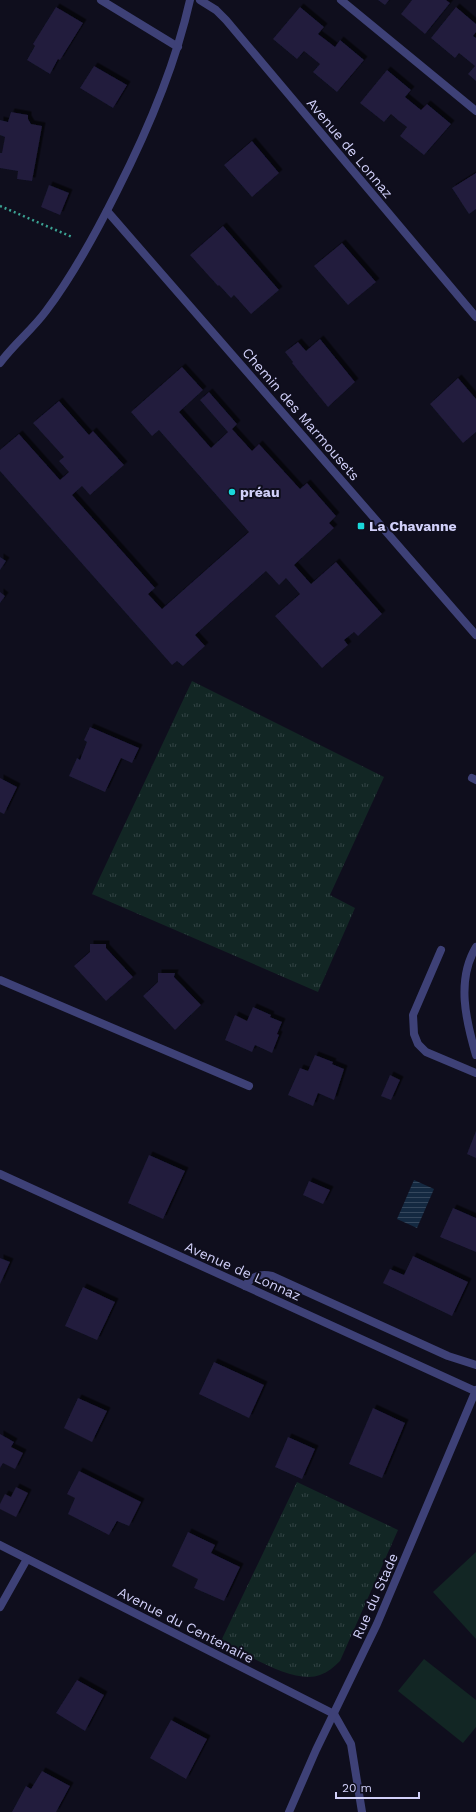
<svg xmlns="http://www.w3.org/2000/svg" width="476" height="1812" font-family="'Work Sans',sans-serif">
	<defs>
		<pattern id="grass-tufts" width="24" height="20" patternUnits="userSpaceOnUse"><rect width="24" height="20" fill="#122624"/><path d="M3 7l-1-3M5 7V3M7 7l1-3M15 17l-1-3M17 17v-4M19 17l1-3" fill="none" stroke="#334445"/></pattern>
		<pattern id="water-rules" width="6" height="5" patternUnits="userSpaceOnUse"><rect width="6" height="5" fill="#142941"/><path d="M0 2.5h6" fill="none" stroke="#35475d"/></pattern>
		<filter id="shadow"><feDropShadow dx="3.5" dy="-3.5" stdDeviation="0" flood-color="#0009"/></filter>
	</defs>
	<rect width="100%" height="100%" fill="#0f0e1d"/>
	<g fill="url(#grass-tufts)">
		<path d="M192 681 384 777 330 895 355 908 318 992 92 894Z"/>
		<path d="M297 1482 398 1530 340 1661C334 1667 328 1672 320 1675 294 1685 245 1653 221 1641Z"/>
	</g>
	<g fill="#122624">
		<path d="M476 1552V1639L433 1592Z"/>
		<path d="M424 1659 476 1700V1727L463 1743 398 1691Z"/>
	</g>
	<path fill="url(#water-rules)" d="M414 1180 434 1189 417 1228 397 1219Z"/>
	<g fill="#201c3c" filter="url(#shadow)">
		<path d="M378 0H389L385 5Z"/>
		<path d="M412 0H446L450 3 425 34 401 14Z"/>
		<path d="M56 7 83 23 60 60 58 59 50 74 27 60 35 46 33 44Z"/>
		<path d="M300 7 324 27 318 34 326 40 335 47 340 40 364 60 337 92 313 72 320 64 304 51 297 59 273 39Z"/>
		<path d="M456 7 476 24V32L473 36 476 38V81L468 74 475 66 459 53 455 58 431 38Z"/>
		<path d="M94 66 127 85 113 108 80 88Z"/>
		<path d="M387 70 411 90 405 97 421 110 427 104 451 124 424 155 400 136 407 127 399 121 391 114 384 122 360 103Z"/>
		<path d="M11 112 28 115V119L31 124 42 126 32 181 17 179 18 171 0 168V153H2L5 137 0 135V120L8 122Z"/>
		<path d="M252 141 279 173 252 197 224 165Z"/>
		<path d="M476 173V209L469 214 452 188Z"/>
		<path d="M49 185 69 193 60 215 41 207Z"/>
		<path d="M223 226 279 290 251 314 234 295 231 298 219 285 218 286 190 255Z"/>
		<path d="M342 243 376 282 348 305 314 266Z"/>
		<path d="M320 339 355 382 328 407 292 363 293 362 285 352 298 342 306 351Z"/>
		<path d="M182 367 203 390 179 412 211 448 228 432 200 400 209 392 237 424 232 429 252 451 259 444 300 489 307 483 336 516 329 523 334 528 294 565 311 584 336 562 382 614 358 636 354 632 344 640 348 645 322 668 275 616 300 594 286 578 279 585 266 571 195 635 205 646 183 666 177 661 172 665 0 471V450L19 434 60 480 69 472 59 461 64 457 33 423 59 401 89 435 93 431 124 465 90 495 82 486 72 495 155 588 148 594 162 609 249 532 159 430 152 436 131 412Z"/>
		<path d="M458 378 476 399V432L463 443 430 404Z"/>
		<path d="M0 557 6 561 0 570Z"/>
		<path d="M0 592 5 596 0 603Z"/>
		<path d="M90 727 139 748 132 763 121 758 105 792 69 776 77 758 80 760 87 742 84 740Z"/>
		<path d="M0 778 17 787 4 814 0 812Z"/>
		<path d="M90 944H106V948L133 977 106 1001 74 966 90 952Z"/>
		<path d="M158 973H175L174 977 201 1005 175 1030 143 996 158 982Z"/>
		<path d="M253 1007 271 1015 270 1017 282 1022 277 1034 279 1035 272 1053 255 1045 252 1052 225 1040 235 1015 247 1021Z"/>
		<path d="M315 1055 333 1062 332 1064 344 1069 334 1100 318 1093 313 1106 288 1095 300 1068 308 1071Z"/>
		<path d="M390 1075 400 1080 391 1100 381 1096Z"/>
		<path d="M476 1131V1158L467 1154Z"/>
		<path d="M149 1155 185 1171 163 1219 128 1203Z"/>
		<path d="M309 1181 330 1190 323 1204 303 1195Z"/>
		<path d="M453 1208 476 1218V1252L440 1237Z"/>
		<path d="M413 1256 468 1282 452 1316 383 1283 390 1269 404 1275Z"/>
		<path d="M0 1258 10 1262 0 1284Z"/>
		<path d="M83 1287 115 1302 97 1340 65 1326Z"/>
		<path d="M214 1362 264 1385 249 1418 199 1394Z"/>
		<path d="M78 1398 107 1411 92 1442 64 1428Z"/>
		<path d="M373 1408 405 1423 382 1478 349 1464Z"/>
		<path d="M0 1434 14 1442 11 1447 23 1453 15 1469 3 1463 0 1468Z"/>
		<path d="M288 1437 315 1449 302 1479 275 1467Z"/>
		<path d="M79 1471 141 1502 129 1526 117 1521 109 1535 68 1514 75 1498 67 1494Z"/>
		<path d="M16 1487 28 1493 16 1517 0 1509V1504L5 1494 11 1497Z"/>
		<path d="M188 1532 215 1545 211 1553 240 1567 224 1601 194 1588 198 1579 172 1566Z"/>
		<path d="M77 1680 104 1695 85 1731 56 1713Z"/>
		<path d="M171 1720 207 1739 186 1779 150 1758Z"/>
		<path d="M42 1771 70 1786 56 1812H12L26 1786 31 1789Z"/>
	</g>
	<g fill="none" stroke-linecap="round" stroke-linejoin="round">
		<path stroke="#3ba293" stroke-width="2.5" stroke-dasharray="2 3" stroke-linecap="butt" d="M0 206 72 237"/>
		<g stroke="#3e4177" stroke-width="8">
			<path d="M341 0 476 111"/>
			<path d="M472 778 476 780"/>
			<path d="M476 947C456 980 466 1021 476 1055"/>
			<path d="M0 980 249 1086"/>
			<path d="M245 1286C252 1276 260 1273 272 1276L448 1356 476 1365"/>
		</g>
		<g stroke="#3e4177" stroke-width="8">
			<path d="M101 0 178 47"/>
			<path d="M200 0 216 10 226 20 476 317"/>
			<path d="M107 211 476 635"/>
			<path d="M0 363C14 344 32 330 46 311 74 274 96 233 117 191 148 130 175 67 190 0"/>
			<path d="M441 950 413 1015 414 1034 418 1044 426 1052 476 1073"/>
			<path d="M0 1174 475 1391"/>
			<path d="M0 1545 334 1714"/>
			<path d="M0 1607 27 1559"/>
			<path d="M334 1714 351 1744 362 1812"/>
			<path d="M289 1812 316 1750 377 1624 476 1390"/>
		</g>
	</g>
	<g fill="#1ad8db" stroke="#0f0e1d" stroke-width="1.5">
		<circle cx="232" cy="492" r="4"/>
		<rect x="357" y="522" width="8" height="8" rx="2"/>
	</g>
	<g text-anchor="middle" stroke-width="4" stroke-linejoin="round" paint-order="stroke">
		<g font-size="14" fill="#d1d0f9" stroke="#0f0e1d">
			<text transform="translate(350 148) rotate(50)" y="5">Avenue de Lonnaz</text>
			<text transform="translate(301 414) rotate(49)" y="5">Chemin des Marmousets</text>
			<text transform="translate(243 1271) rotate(24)" y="5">Avenue de Lonnaz</text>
			<text transform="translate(375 1596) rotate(-66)" y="5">Rue du Stade</text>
			<text transform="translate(186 1625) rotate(27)" y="5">Avenue du Centenaire</text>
		</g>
		<g font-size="14" font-weight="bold" fill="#d1d0f9" stroke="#0f0e1d" text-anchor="start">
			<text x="240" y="497">préau</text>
			<text x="369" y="531">La Chavanne</text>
		</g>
	</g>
	<path d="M336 1792v6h83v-6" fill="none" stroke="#d1d0f9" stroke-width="2"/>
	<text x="342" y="1792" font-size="12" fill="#d1d0f9" stroke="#0f0e1d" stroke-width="3" paint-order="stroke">20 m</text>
</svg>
